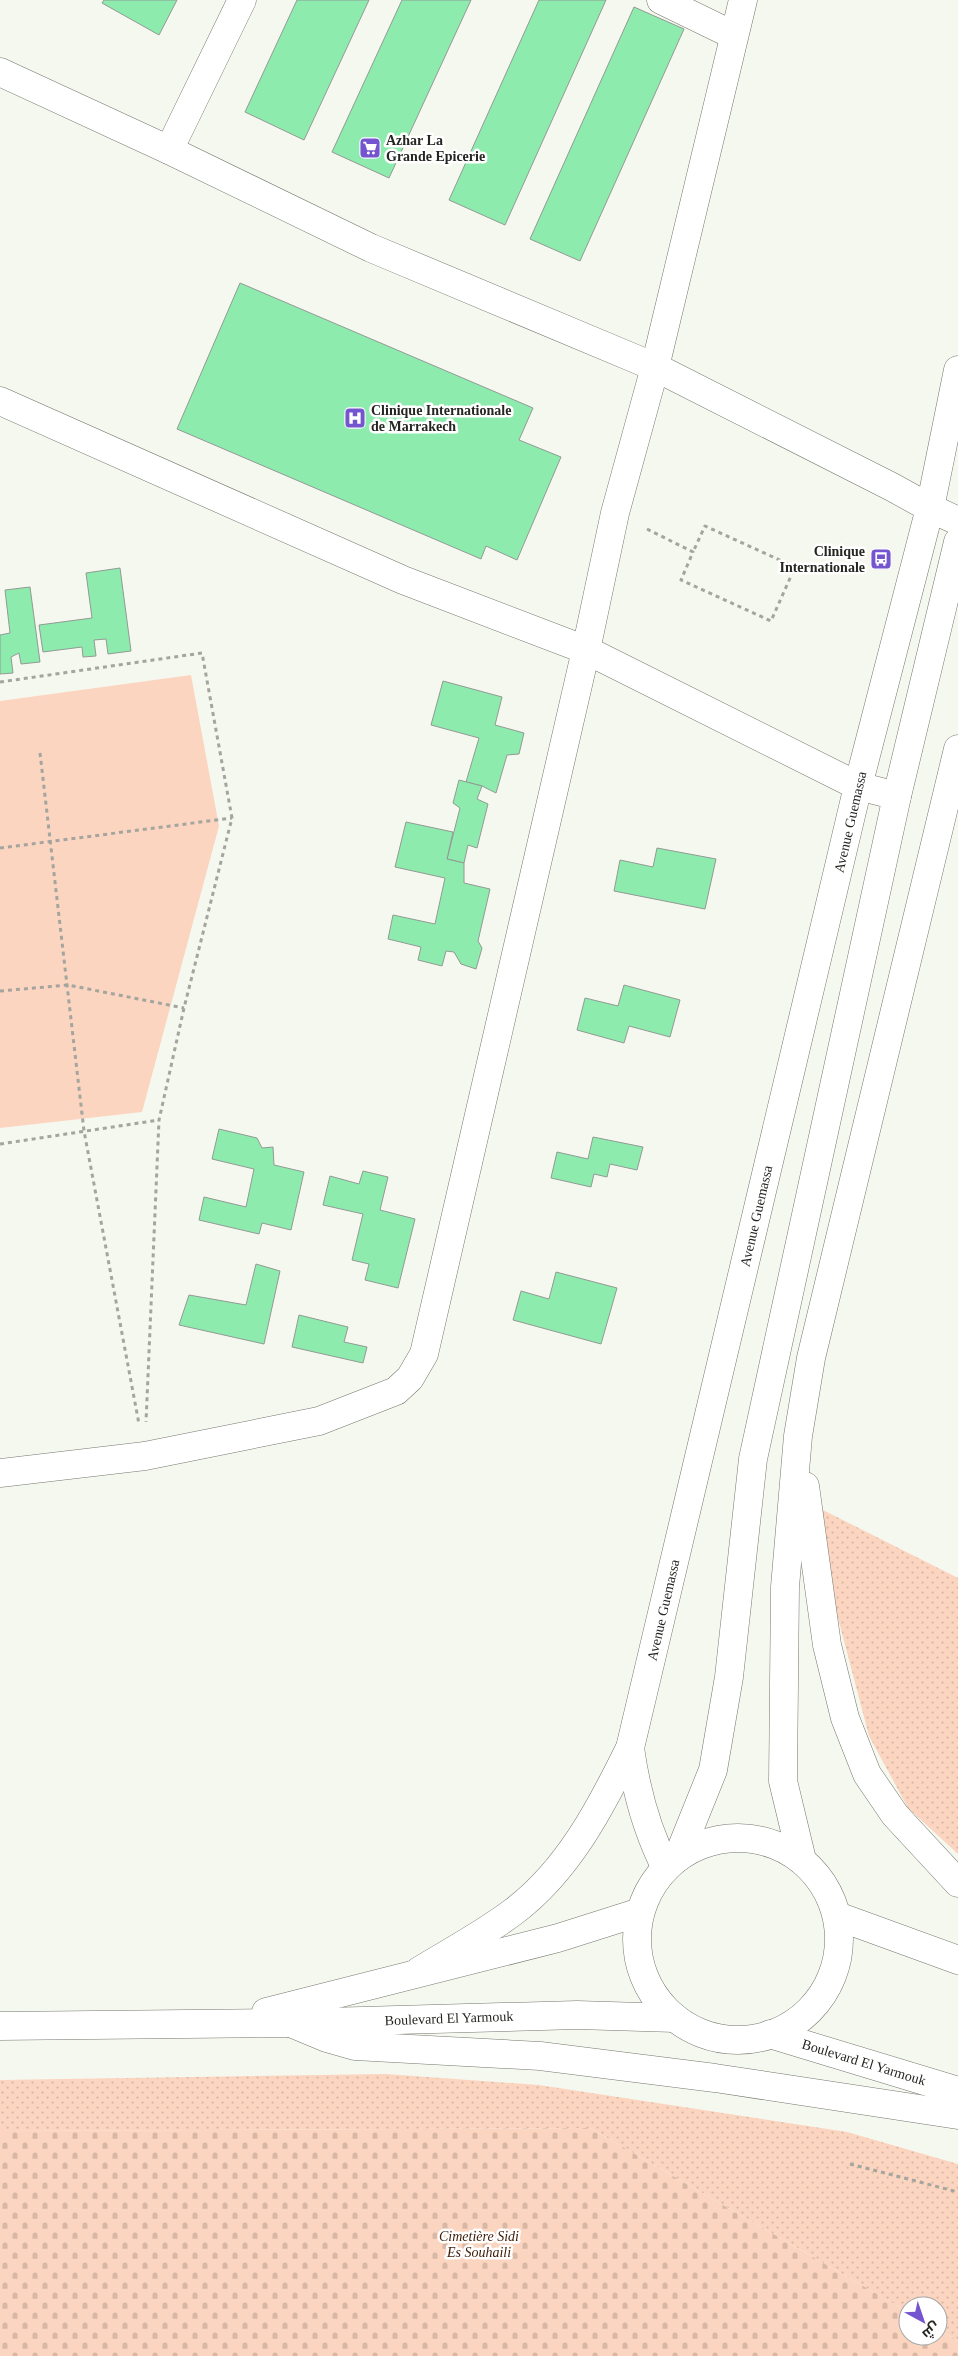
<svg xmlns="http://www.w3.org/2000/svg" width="958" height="2356" font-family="'Times New Roman',Cairo,serif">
	<defs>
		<pattern id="grass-dots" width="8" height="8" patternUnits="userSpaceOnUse" patternTransform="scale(1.25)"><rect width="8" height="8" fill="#fcd5c0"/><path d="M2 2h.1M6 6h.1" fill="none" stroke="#d8b7a5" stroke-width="1.8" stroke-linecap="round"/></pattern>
		<pattern id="cemetery-stones" width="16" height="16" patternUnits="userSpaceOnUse" patternTransform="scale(1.25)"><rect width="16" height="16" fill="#fcd5c0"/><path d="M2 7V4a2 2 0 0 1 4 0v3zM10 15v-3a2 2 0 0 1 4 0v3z" fill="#d8b7a5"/></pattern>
	</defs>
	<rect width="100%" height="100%" fill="#f5f8ef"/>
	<g fill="url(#grass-dots)">
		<path d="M819 1508 958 1578V1854L908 1808 869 1736 833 1599Z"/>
		<path d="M386 2074 539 2085 847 2132 958 2164V2341L938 2329V2306H908V2312L590 2128 0 2131V2080Z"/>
	</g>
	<path fill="url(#cemetery-stones)" d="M590 2128 908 2312V2336H938V2329L958 2341V2356H0V2131Z"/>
	<path fill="#fcd5c0" d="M191 675 219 826 142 1112 0 1128V701Z"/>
	<g fill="#8debad" stroke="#929a94">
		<path d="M104 0H177L159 35 102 3Z"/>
		<path d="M297 0H369L304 140 245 112Z"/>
		<path d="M402 0H471L389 178 332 152Z"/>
		<path d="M539 0H606L505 225 449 200Z"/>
		<path d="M634 7 684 29 580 261 530 239Z"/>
		<path d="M240 283 533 408 519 440 561 457 517 560 486 546 481 559 177 429Z"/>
		<path d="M120 568 131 651 108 654 106 639 94 640 96 656 83 657 82 647 43 652 39 625 92 618 86 573Z"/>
		<path d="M30 587 40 662 21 664 19 653 11 657 13 673 0 674V635L10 633 5 590Z"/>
		<path d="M443 681 502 697 495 725 524 733 519 754 507 755 496 793 482 786 466 782 479 738 431 725Z"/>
		<path d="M459 780 482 786 477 799 488 804 477 848 468 845 464 863 447 859 460 808 453 803Z"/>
		<path d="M406 822 453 832 447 859 464 863V883L490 889 478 941 482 948 476 969 461 964 454 952 446 951 442 966 418 960 421 947 388 939 393 915 435 924 445 878 395 867Z"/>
		<path d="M657 848 716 859 705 909 614 891 620 860 653 867Z"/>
		<path d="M624 985 680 1000 670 1037 629 1026 624 1043 577 1030 585 998 618 1006Z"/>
		<path d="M219 1129 257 1138 262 1148 273 1147 274 1165 304 1172 291 1230 262 1223 259 1234 199 1220 204 1197 246 1207 254 1169 212 1159Z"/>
		<path d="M593 1137 643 1147 637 1170 610 1164 607 1177 594 1174 591 1187 551 1178 557 1152 588 1159Z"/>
		<path d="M363 1171 388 1177 380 1210 415 1219 398 1288 365 1280 369 1264 352 1260 363 1214 323 1205 330 1176 359 1184Z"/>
		<path d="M256 1264 280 1271 264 1344 179 1325 189 1295 246 1305Z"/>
		<path d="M556 1272 617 1288 601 1344 513 1320 521 1291 549 1299Z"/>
		<path d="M299 1315 348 1327 344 1342 367 1347 363 1363 292 1347Z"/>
	</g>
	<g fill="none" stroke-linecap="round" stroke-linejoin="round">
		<g stroke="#75776f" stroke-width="29">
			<g id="minor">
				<path d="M661 0 733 35"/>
				<path d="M0 72 169 150 371 248 655 367 892 487 930 508 958 521"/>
				<path d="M169 150 242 0"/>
				<path d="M0 401 403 580 586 650 858 786 897 796"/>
				<path d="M0 1473 145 1456 319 1421 396 1391 410 1378 424 1354 586 650 615 513 655 367 743 0"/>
				<path d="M419 1971C450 1952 484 1934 513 1912 568 1871 601 1807 630 1748L858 786 930 508 958 370"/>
			</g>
		</g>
		<g stroke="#75776f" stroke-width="29">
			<g id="secondary">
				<path d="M805 1486 827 1645 845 1718 867 1774 895 1815 958 1883"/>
				<path d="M630 1748C636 1791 646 1829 666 1868"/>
				<circle cx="738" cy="1939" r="101"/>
				<path d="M678 1857 713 1770 729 1677 753 1459 897 796 958 542"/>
				<path d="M802 1860 783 1781 785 1587 798 1436 811 1358 958 749"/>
				<path d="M837 1916 958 1960"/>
				<path d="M266 2012 558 1938 640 1912"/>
				<path d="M291 2023 327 2038 355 2046 540 2056 715 2078 958 2115"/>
				<path d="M0 2026 291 2023 577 2015 675 2018"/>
				<path d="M770 2034 958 2091"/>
			</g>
		</g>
		<g stroke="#a3a59e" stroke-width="3" stroke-dasharray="4 4" stroke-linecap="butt">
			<path d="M647 529 693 552 681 580 771 621 795 567 705 526 693 552"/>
			<path d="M0 682 202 653 232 818 184 1008 159 1120 146 1422"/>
			<path d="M40 753 84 1131 139 1424"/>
			<path d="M0 848 232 818"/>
			<path d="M0 991 68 985 184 1008"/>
			<path d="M0 1144 159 1120"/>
			<path d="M850 2164 958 2192"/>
		</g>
		<use href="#minor" stroke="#fff" stroke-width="28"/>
		<use href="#secondary" stroke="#fff" stroke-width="28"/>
	</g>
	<defs>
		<g id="supermarket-square" transform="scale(1.125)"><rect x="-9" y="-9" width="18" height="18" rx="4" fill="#7455cf" stroke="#fff"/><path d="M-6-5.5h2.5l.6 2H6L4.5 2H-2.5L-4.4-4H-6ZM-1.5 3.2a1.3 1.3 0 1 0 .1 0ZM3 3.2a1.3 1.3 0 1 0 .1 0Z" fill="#fff"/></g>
		<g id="hospital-square" transform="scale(1.125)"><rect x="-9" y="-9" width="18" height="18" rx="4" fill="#7455cf" stroke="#fff"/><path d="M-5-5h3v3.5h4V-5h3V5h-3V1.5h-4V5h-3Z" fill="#fff"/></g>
		<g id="bus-square" transform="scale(1.125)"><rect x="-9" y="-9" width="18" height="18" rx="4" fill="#7455cf" stroke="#fff"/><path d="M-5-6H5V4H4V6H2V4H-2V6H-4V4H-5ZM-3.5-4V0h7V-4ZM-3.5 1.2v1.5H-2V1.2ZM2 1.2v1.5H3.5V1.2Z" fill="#fff"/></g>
	</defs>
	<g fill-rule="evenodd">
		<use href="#supermarket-square" x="370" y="148"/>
		<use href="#hospital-square" x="355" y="418"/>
		<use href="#bus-square" x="881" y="559"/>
	</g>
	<g text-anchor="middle" stroke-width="5" stroke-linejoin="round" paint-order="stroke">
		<g font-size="14" font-weight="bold" fill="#252522" stroke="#fff" text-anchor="start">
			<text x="386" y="145">Azhar La<tspan x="386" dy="16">Grande Epicerie</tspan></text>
			<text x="371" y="415">Clinique Internationale<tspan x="371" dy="16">de Marrakech</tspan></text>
			<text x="865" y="556" text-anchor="end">Clinique<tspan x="865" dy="16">Internationale</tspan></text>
		</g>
		<g font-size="14" fill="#252522" stroke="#fff">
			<text transform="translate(850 822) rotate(-77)" y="5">Avenue Guemassa</text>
			<text transform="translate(756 1216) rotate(-77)" y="5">Avenue Guemassa</text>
			<text transform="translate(663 1610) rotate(-77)" y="5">Avenue Guemassa</text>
			<text transform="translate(449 2018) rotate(-2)" y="5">Boulevard El Yarmouk</text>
			<text transform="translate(864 2062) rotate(17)" y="5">Boulevard El Yarmouk</text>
		</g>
		<g font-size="14" font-style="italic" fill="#42200a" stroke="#fff">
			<text x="479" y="2241">Cimetière Sidi<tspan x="479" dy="16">Es Souhaili</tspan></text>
		</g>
	</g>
	<g transform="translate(923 2321) rotate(140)"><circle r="24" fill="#ffffff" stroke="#a8a8a7"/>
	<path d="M0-4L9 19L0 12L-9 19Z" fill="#7455cf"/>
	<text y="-8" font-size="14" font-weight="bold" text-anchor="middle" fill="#252522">ش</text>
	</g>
</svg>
